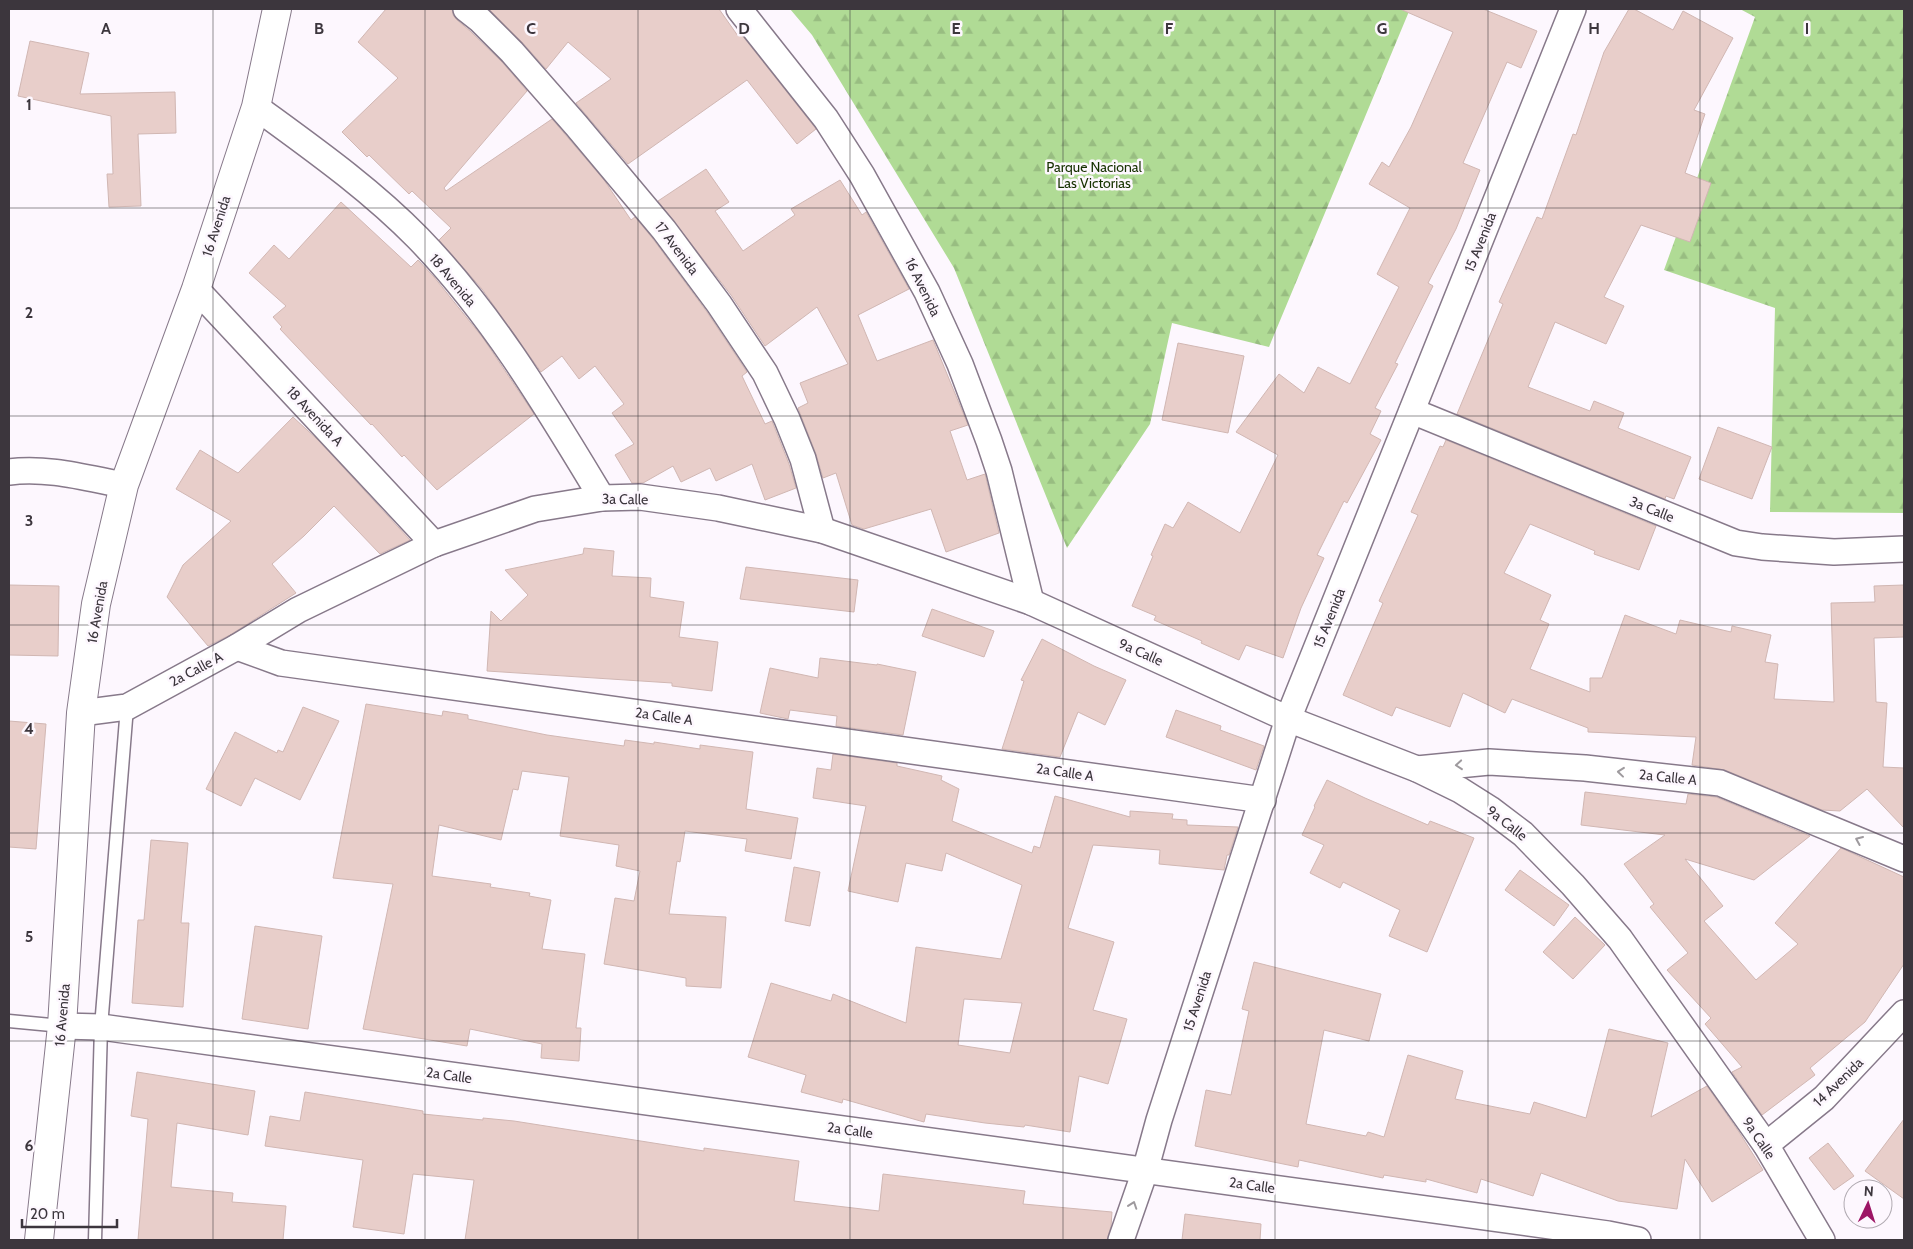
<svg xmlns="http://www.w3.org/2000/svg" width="1913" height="1249" font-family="Cabin,sans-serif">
	<defs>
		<pattern id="forest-firs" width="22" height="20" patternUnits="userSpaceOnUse" patternTransform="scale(1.25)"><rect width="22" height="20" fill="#b0db95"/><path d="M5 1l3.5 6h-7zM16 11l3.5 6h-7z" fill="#98bd81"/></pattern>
	</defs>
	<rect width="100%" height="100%" fill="#fdf7fe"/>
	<g fill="url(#forest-firs)">
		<path d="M790 9H1410L1269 347 1172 323 1150 424 1067 548 954 268 812 35Z"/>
		<path d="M1740 9H1904V513L1770 512 1775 308 1664 270 1755 17Z"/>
	</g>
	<g fill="#e8ceca" stroke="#d1b7b3" fill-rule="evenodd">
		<path d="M386 9H452L453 15 457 20 470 31 502 62 527 91 444 188 446 191 552 119 604 180 631 220 635 217 653 239 707 312 747 372 742 376 765 424 772 421 789 464 796 488 765 500 752 464 716 481 710 468 681 482 673 466 643 483H632L615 455 634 444 612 413 624 404 595 366 579 379 562 356 541 372 482 289 439 240 451 228 412 191 409 194 369 155 367 157 342 132 398 78 358 42Z"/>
		<path d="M489 9H719L738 36 741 34 816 129 797 144 747 80 628 164 576 103 611 79 568 42 546 69 522 42Z"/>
		<path d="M1400 9H1483L1537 31 1521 68 1507 62 1463 163 1480 170 1456 229 1428 283 1433 286 1395 363 1398 364 1375 408 1381 411 1370 434 1381 440 1347 503 1344 501 1317 555 1324 558 1301 608 1283 658 1246 645 1239 660 1201 643 1202 641 1154 620 1156 616 1132 606 1153 556 1151 555 1165 524 1173 528 1188 502 1240 533 1278 455 1236 432 1279 374 1304 393 1318 367 1350 384 1399 287 1377 274 1410 208 1369 184 1382 162 1389 167 1411 127 1453 32Z"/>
		<path d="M1629 9H1634L1673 30 1683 11 1733 38 1694 110 1705 114 1685 173 1711 183 1690 242 1641 225 1604 297 1624 306 1606 344 1555 322 1528 387 1590 411 1594 401 1624 413 1618 428 1691 457 1674 499 1666 496 1665 499 1457 414 1503 304 1499 302 1537 217 1542 219 1573 134 1576 135 1604 52Z"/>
		<path d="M30 41 89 53 80 94 175 92 176 133 138 134 141 206 109 207 107 174H113L111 116 18 96Z"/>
		<path d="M706 169 729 202 715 211 743 251 795 215 791 209 840 180 862 215 866 212 909 289 858 315 877 361 933 340 968 425 950 431 967 480 985 474 999 533 946 552 931 509 864 529 852 525 836 473 823 478 816 454 798 408 808 403 800 383 848 364 817 307 765 346 731 295 658 201Z"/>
		<path d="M341 202 411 267 418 260 434 277 483 338 534 414 437 490 404 455 402 457 372 424 371 425 280 329 282 327 273 317 286 306 249 273 274 245 289 259Z"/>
		<path d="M1178 343 1244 356 1228 433 1162 420Z"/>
		<path d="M293 417 319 441 410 540 380 554 334 506 304 536 272 564 296 593 230 635 208 646 167 597 183 565 231 521 176 489 200 450 238 473Z"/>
		<path d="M1718 427 1772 447 1752 499 1699 479Z"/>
		<path d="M1446 440 1656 526 1639 570 1594 554 1595 551 1530 524 1504 573 1551 595 1540 620 1549 624 1530 669 1590 692V678H1602L1625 615 1676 634 1680 620 1731 632 1732 626 1771 635 1765 662 1778 664 1774 699 1834 702 1831 603 1875 602 1874 586 1904 585V637L1874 638 1876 702 1887 703 1883 767 1904 768V828L1867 789 1840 811 1822 810 1725 770 1692 765 1696 737 1588 732V728L1512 699 1505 713 1463 693 1450 727 1396 707 1392 716 1343 695 1383 603 1379 601 1418 515 1411 512 1440 446 1443 447Z"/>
		<path d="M584 548 614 551 612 576 651 578 650 597 684 602 679 637 718 642 712 691 672 686V683L487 671 491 611 501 621 528 595 505 570 583 554Z"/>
		<path d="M746 567 858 580 854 612 740 599Z"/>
		<path d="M9 585 59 586 58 656 9 655Z"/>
		<path d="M932 609 994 631 984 657 922 636Z"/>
		<path d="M1042 639 1094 666 1126 680 1105 725 1078 712 1060 757 1002 749 1024 681 1021 680Z"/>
		<path d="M820 658 877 665V664L916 672 903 735 836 726 837 716 790 710 788 719 760 713 770 668 818 678Z"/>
		<path d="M366 704 442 716 443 711 468 715V719L547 735 624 746 625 740 654 744V742L700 749V745L753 752 746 809 798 818 791 859 745 851 747 839 685 831 680 862 677 861 669 914 726 917 721 988 686 986V978L604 964 615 898 634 901 640 871 616 866 619 845 560 836 569 777 522 771 518 790 513 789 501 840 439 825 432 876 491 884 490 887 530 893 529 896 551 900 542 949 585 954 576 1028H581L579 1061 541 1058 542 1044 470 1029 467 1046 363 1029 393 884 333 878Z"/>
		<path d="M303 707 339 721 300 800 255 778 241 806 206 789 235 732 277 753 278 750 283 752Z"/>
		<path d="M1176 710 1221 726 1220 730 1264 746 1256 770 1166 737Z"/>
		<path d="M9 721 46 724 36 849 9 847Z"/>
		<path d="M833 754 897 763V766L942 776 941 780 959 789 952 821 1032 853 1034 846 1040 848 1055 796 1130 817V811L1173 814 1172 819 1187 820V825L1238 827 1229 855H1227L1224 870 1159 864 1160 850 1093 845 1068 928 1114 942 1093 1010 1127 1019 1108 1084 1079 1076 1070 1132 1025 1125 1024 1127 985 1123 926 1114 924 1122 843 1099 842 1103 801 1092 806 1075 748 1057 771 983 831 1001 833 994 906 1023 916 947 1001 959 1022 885 946 853 942 871 906 863 898 902 848 891 866 806 813 798 817 768 831 770ZM964 999 1022 1003 1010 1053 958 1045Z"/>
		<path d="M1327 780 1365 798 1428 825 1430 821 1474 838 1427 952 1389 936 1400 910 1343 882 1340 888 1310 873 1324 845 1302 835 1315 807 1314 806Z"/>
		<path d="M1585 792 1686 804 1688 794 1716 797 1810 836 1754 880 1685 859 1723 906 1704 921 1756 980 1798 944 1775 923 1841 848 1904 877V964L1865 1022 1810 1068 1815 1075 1762 1115 1732 1072 1742 1067 1705 1024 1711 1018 1667 970 1688 953 1650 907 1654 904 1624 864 1665 835 1581 825Z"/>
		<path d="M151 840 188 843 181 923H189L183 1007 132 1003 138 920H144Z"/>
		<path d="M794 867 820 872 810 926 785 921Z"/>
		<path d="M1520 870 1569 905 1554 926 1505 890Z"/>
		<path d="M1575 917 1605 945 1573 979 1543 952Z"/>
		<path d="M255 926 322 936 308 1029 242 1019Z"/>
		<path d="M1254 962 1381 994 1369 1041 1324 1030 1306 1124 1366 1136 1368 1132 1384 1137 1408 1055 1463 1071 1455 1099 1530 1114 1534 1102 1586 1118 1609 1029 1668 1043 1651 1117 1707 1086 1739 1132 1763 1170 1712 1202 1685 1159 1677 1209 1618 1201 1541 1173 1533 1196 1481 1179 1477 1193 1426 1179V1182L1384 1175 1383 1178 1299 1160 1298 1167 1195 1146 1206 1090 1231 1095 1249 1011 1242 1009Z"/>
		<path d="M137 1072 255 1091 248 1135 177 1123 171 1187 233 1193 232 1202 286 1206 283 1240H138L148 1119 131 1116Z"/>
		<path d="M305 1092 423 1111V1114L483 1120V1118L514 1121 704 1151V1148L799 1161 794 1201 879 1211 883 1174 1025 1191 1023 1204 1112 1212 1111 1226 1107 1240H465L474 1180 413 1174 404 1234 353 1227 363 1160 265 1146 270 1116 300 1121Z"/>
		<path d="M1904 1119V1199L1865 1171Z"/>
		<path d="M1828 1143 1854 1176 1834 1190 1809 1158Z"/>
		<path d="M1185 1214 1261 1224 1260 1240H1182Z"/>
	</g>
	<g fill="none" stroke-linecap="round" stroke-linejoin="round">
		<g stroke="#87798a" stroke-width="15">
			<g id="lane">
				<path d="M9 1021 62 1026"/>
				<path d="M95 1240 101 1027 127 707"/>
			</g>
		</g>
		<g stroke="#87798a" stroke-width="28">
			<g id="street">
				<path d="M466 9 480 20 512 52 576 125 664 230 719 304 765 373 787 419 803 459 822 530"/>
				<path d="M739 9 826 119 862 175 927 292 960 364 989 441 999 471 1031 602"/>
				<path d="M256 107C312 148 369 188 418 238 492 314 547 407 602 498"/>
				<path d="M196 289 434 544"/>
				<path d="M1412 411 1736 543 1762 547 1834 552 1904 549"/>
				<path d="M9 472C48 467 86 478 124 485"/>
				<path d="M237 647 281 663 1263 800"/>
				<path d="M81 713 127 707 237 647 298 610 434 544 535 509 602 498 640 497 718 508 822 530 1031 602 1288 719 1417 769 1460 790 1490 809 1523 834 1573 885 1620 939 1766 1145 1822 1240"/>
				<path d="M1417 769 1489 762 1585 768 1720 783 1904 859"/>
				<path d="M62 1026 101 1027 1608 1234 1638 1240"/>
				<path d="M1766 1145 1824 1098 1904 1013"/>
				<path d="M1121 1240 1145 1171 1159 1120 1288 719 1573 9"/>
			</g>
		</g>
		<g stroke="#87798a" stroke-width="30">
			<path id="primary" d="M39 1240 62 1026 81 713 96 604 124 485 196 289 256 107 277 9"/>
		</g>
		<use href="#lane" stroke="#fff" stroke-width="12"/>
		<use href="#street" stroke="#fff" stroke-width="25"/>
		<use href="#primary" stroke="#fff" stroke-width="28"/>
	</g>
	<defs><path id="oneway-chevron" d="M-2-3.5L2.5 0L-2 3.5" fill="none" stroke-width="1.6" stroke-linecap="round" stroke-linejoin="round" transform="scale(1.25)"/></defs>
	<g stroke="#9e9a9e">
		<use href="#oneway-chevron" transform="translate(1459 765) rotate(175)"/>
		<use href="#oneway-chevron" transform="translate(1621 772) rotate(-174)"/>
		<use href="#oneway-chevron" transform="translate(1859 840) rotate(-157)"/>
		<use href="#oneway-chevron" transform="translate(1133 1205) rotate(-71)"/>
	</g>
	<path fill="none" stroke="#3c363d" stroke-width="1" stroke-opacity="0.55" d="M213 9V1240M425 9V1240M638 9V1240M850 9V1240M1063 9V1240M1275 9V1240M1488 9V1240M1700 9V1240M9 208H1904M9 416H1904M9 625H1904M9 833H1904M9 1041H1904"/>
	<g text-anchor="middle" stroke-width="5" stroke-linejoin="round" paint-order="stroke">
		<g font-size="14" fill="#163100" stroke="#fdf7fe">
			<text x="1094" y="172">Parque Nacional<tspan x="1094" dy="16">Las Victorias</tspan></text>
		</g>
		<g font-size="14" fill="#3c363d" stroke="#fdf7fe">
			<text transform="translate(216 226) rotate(-72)" y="5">16 Avenida</text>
			<text transform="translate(1480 242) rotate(-68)" y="5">15 Avenida</text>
			<text transform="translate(677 248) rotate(53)" y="5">17 Avenida</text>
			<text transform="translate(453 280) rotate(50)" y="5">18 Avenida</text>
			<text transform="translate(923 287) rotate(64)" y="5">16 Avenida</text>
			<text transform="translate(315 416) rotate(47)" y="5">18 Avenida A</text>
			<text transform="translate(625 499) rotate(1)" y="5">3a Calle</text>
			<text transform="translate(1652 509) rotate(22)" y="5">3a Calle</text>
			<text transform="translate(97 612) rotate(-80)" y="5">16 Avenida</text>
			<text transform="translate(1329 618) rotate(-68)" y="5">15 Avenida</text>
			<text transform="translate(1141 652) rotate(24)" y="5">9a Calle</text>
			<text transform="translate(196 669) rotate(-28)" y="5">2a Calle A</text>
			<text transform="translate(664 716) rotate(8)" y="5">2a Calle A</text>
			<text transform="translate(1065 772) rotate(8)" y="5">2a Calle A</text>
			<text transform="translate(1668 777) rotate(6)" y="5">2a Calle A</text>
			<text transform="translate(1507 823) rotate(38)" y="5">9a Calle</text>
			<text transform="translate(1197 1001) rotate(-72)" y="5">15 Avenida</text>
			<text transform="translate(62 1015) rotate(-85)" y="5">16 Avenida</text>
			<text transform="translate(449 1075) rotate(8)" y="5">2a Calle</text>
			<text transform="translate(1838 1082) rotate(-44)" y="5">14 Avenida</text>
			<text transform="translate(850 1130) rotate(8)" y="5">2a Calle</text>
			<text transform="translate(1759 1138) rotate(56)" y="5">9a Calle</text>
			<text transform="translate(1252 1185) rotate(8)" y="5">2a Calle</text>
		</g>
	</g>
	<g font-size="16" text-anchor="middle" font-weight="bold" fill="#3c363d" stroke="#fdf7fe" stroke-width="5" stroke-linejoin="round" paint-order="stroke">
		<text x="106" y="34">A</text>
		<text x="319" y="34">B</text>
		<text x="531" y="34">C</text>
		<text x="744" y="34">D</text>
		<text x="956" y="34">E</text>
		<text x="1169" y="34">F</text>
		<text x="1382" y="34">G</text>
		<text x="1594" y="34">H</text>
		<text x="1807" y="34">I</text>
		<text x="29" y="110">1</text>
		<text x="29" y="318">2</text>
		<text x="29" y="526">3</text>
		<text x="29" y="734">4</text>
		<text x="29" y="942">5</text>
		<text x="29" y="1151">6</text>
	</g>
	<rect width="1913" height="1249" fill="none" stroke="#3c363d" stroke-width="20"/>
	<g transform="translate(1868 1204) rotate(4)"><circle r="24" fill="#fdf7fe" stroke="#b0aab1"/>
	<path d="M0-4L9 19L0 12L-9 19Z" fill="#9d1565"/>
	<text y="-8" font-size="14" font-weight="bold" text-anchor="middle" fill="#3c363d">N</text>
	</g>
	<path d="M22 1219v8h95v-8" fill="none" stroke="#3c363d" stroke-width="2.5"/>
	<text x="30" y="1219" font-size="15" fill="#3c363d" stroke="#fdf7fe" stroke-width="4" paint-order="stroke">20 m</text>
</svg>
